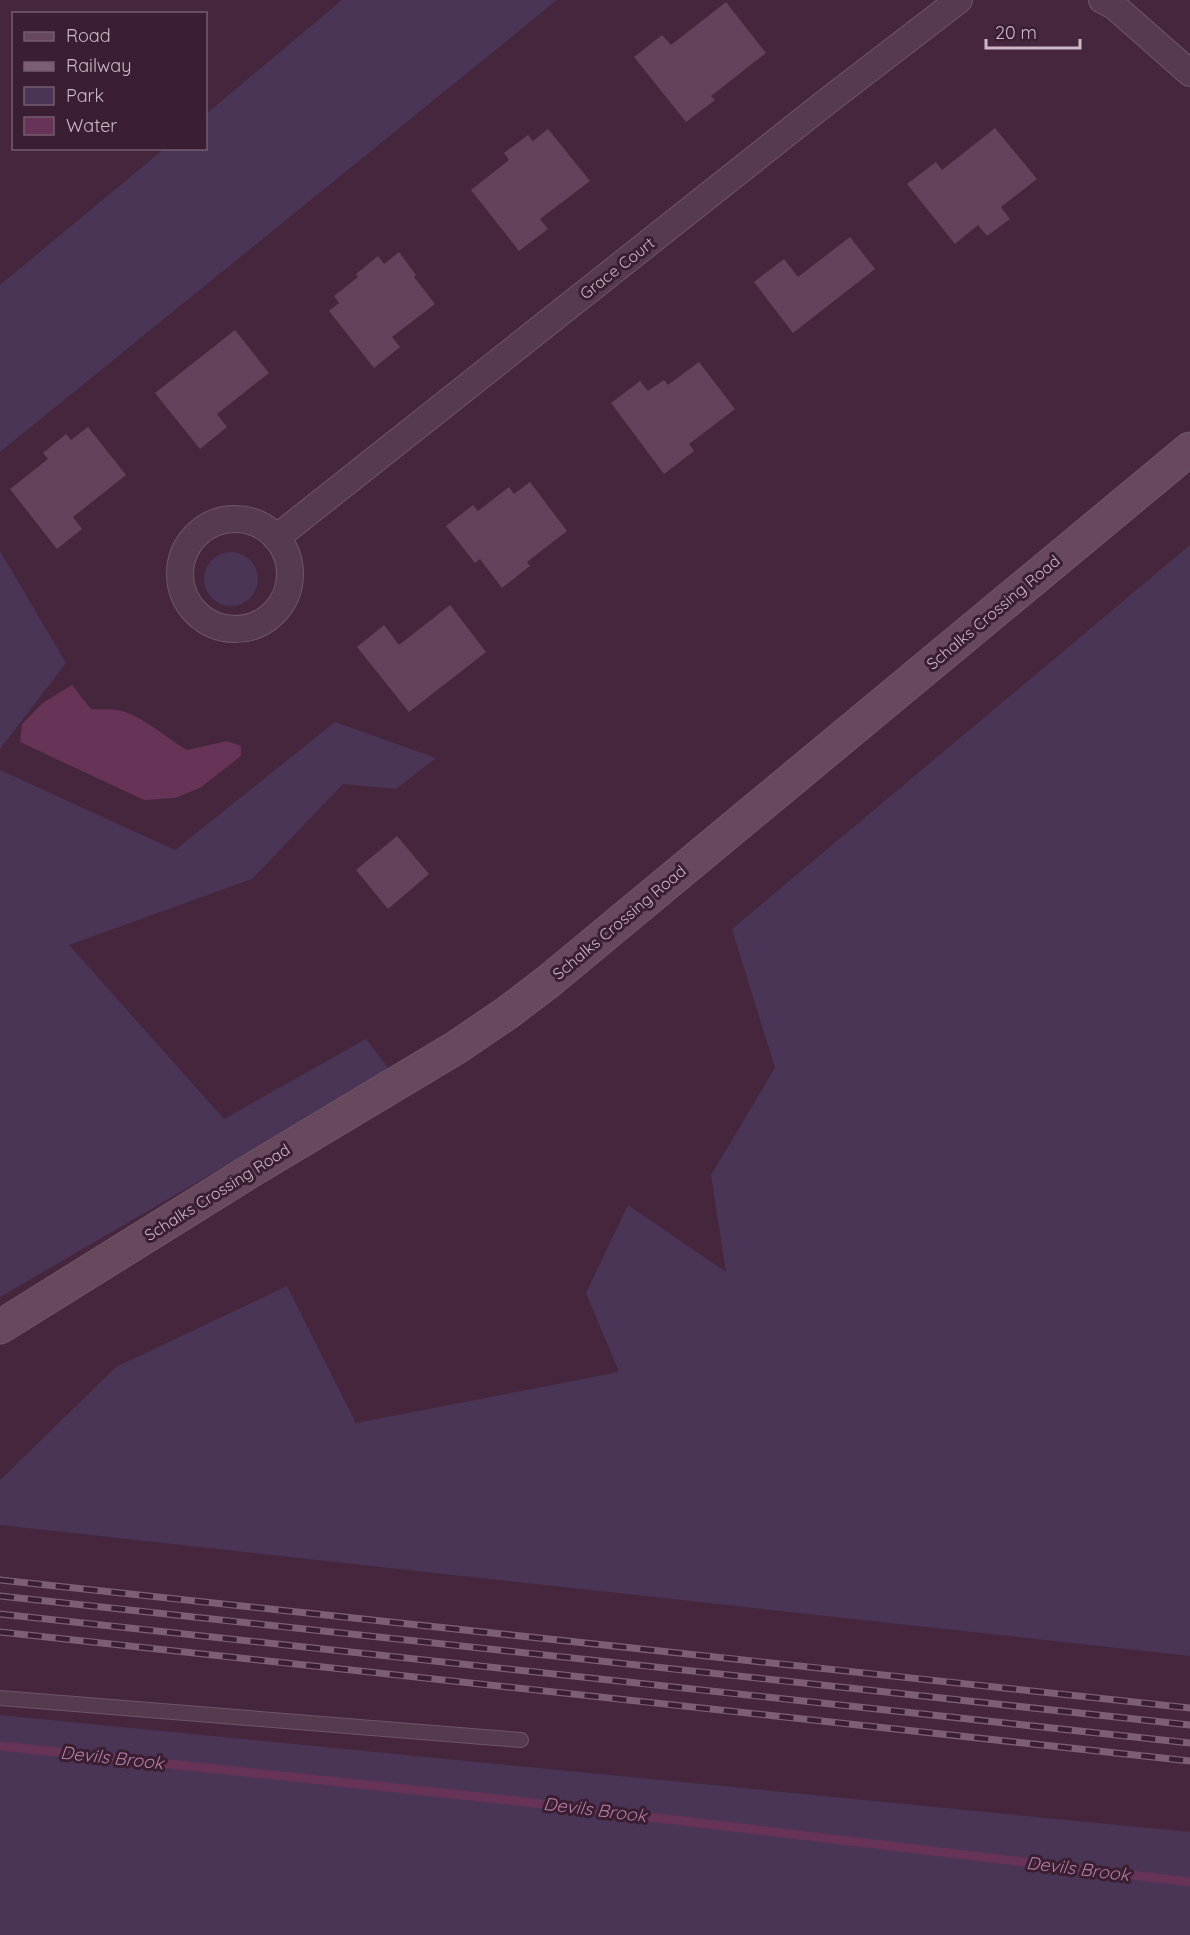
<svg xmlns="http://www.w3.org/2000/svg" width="1190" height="1935" font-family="Quicksand,sans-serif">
	<rect width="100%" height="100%" fill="#45263c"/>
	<g fill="#4a3556">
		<path d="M342 0H557L0 452V285L164 149 206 148V114Z"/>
		<path d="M1190 545V1656L0 1525V1480L116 1367 287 1286 356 1423 619 1372 586 1293 628 1205 726 1272 711 1175 775 1068 732 929Z"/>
		<path d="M0 551 66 663 0 749Z"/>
		<circle cx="231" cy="579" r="27"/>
		<path d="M335 722 436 758 396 789 343 784 252 879 69 945 224 1119 366 1039 390 1070 0 1297V770L175 850Z"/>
		<path d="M0 1715 1190 1832V1935H0Z"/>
	</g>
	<path fill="#673357" d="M72 685 91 709C101 710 115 708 125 712 148 720 166 738 187 750L227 741 241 746V756L200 788 175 798 144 800 20 742 22 724 44 702Z"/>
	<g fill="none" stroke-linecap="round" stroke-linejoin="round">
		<path stroke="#673357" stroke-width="9" d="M0 1746 509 1800 1190 1882"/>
	</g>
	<g fill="#65425b">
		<path d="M726 2 766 53 711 96 715 100 686 122 634 57 662 35 671 45Z"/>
		<path d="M995 128 1037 179 1001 207 1010 219 987 236 978 225 955 244 907 184 936 162 942 170Z"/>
		<path d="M548 129 590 181 540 219 548 229 519 251 471 190 509 160 504 153 528 135 533 141Z"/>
		<path d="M850 237 875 269 793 333 754 282 784 259 798 277Z"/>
		<path d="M399 252 416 275 414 277 435 304 392 337 400 347 374 368 329 311 339 303 334 296 358 277 356 274 378 256 384 264Z"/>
		<path d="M235 330 269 373 217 414 227 427 200 449 155 393Z"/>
		<path d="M699 362 735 409 689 444 694 451 664 474 611 403 640 381 648 391 664 380 668 385Z"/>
		<path d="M88 427 126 475 73 517 82 529 57 549 10 489 48 459 43 453 66 434 71 440Z"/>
		<path d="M530 482 567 531 527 562 530 566 502 588 480 559 475 563 446 526 473 505 478 511 509 487 514 494Z"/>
		<path d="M450 605 486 652 409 712 357 647 384 625 399 645Z"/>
		<path d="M397 836 429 874 388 909 356 870Z"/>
	</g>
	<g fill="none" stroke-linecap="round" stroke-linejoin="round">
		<g stroke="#6f5667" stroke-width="16">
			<path id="lane" d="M0 1698 521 1740"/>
		</g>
		<g stroke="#6f5667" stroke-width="28">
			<g id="street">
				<path d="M1102 0 1114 6 1190 73"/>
				<circle cx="235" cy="574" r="55"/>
				<path d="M276 538 825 103 959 0"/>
			</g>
		</g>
		<g stroke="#6f5667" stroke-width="35">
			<path id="secondary" d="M0 1327 247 1173 457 1047 507 1013 549 981 1190 449"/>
		</g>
		<use href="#lane" stroke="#553b4d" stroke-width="14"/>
		<use href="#street" stroke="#553b4d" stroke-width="26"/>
		<use href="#secondary" stroke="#68485d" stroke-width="33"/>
		<g stroke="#7e5e74" stroke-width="7">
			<g id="rail">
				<path d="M0 1580 1190 1708"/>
				<path d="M0 1596 1190 1725"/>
				<path d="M0 1614 1190 1743"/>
				<path d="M0 1632 1190 1761"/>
			</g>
		</g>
		<use href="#rail" stroke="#3a1f32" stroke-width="4.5" stroke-dasharray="14" stroke-linecap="butt"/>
	</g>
	<g text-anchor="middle" stroke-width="6" stroke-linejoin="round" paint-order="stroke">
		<g font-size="16" fill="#ceb8c7" stroke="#3a1f32">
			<text transform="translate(617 268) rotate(-38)" y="6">Grace Court</text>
			<text transform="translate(993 612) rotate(-40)" y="6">Schalks Crossing Road</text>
			<text transform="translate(619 922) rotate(-40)" y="6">Schalks Crossing Road</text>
			<text transform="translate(217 1192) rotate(-32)" y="6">Schalks Crossing Road</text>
		</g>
		<g font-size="18" font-style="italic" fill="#b77ea6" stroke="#3a1f32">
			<text transform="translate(112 1758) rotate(6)" y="6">Devils Brook</text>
			<text transform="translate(595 1810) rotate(7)" y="6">Devils Brook</text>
			<text transform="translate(1078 1869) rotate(7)" y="6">Devils Brook</text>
		</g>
	</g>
	<rect x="12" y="12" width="195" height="138" fill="#3a1f32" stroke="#755c6e" stroke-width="1.5"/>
	<rect x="24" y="32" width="30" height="9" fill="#68485d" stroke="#755c6e" stroke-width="1.5"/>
	<text x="66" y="42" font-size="18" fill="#ceb8c7">Road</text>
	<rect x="24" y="62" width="30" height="9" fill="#7e5e74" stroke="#755c6e" stroke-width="1.5"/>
	<text x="66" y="72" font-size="18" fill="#ceb8c7">Railway</text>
	<rect x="24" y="87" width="30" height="18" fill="#4a3556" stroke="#755c6e" stroke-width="1.5"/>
	<text x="66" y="102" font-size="18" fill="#ceb8c7">Park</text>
	<rect x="24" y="117" width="30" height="18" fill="#673357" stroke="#755c6e" stroke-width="1.5"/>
	<text x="66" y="132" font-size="18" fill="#ceb8c7">Water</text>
	<path d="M986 39v9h94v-9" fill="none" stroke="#ceb8c7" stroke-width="3"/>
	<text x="995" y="39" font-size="18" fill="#ceb8c7" stroke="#3a1f32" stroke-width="4.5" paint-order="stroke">20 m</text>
</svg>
